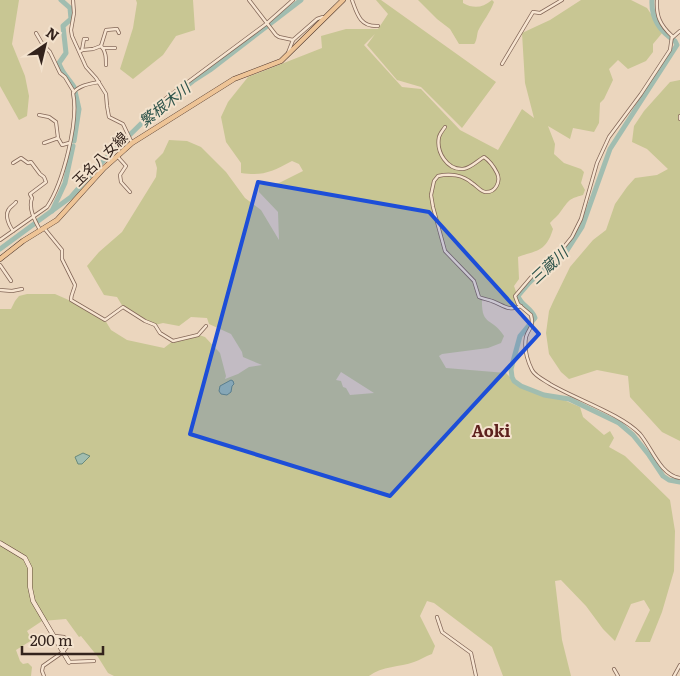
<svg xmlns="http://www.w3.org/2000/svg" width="680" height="676" font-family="Literata,'Noto Sans JP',serif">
	<rect width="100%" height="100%" fill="#ebd6be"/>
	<g fill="#c8c693" fill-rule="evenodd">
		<path d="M0 0H19L12 44 25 76 29 96 27 116 19 120 0 86Z"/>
		<path d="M136 0H193L195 30 176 36 163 55 133 79 120 69 133 28 137 3Z"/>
		<path d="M376 0H381L496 82 462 128 421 87 397 80 367 45 375 34 364 45 402 87 421 89 460 130 498 150 522 109 534 118 525 83 522 33 550 20 581 0H631L647 8 663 32 653 44V52L646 61 628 69 618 60 609 69 613 80 604 99 600 103 599 123 594 132 573 128 570 139 548 126 555 144 554 154 564 163 581 169 584 172 581 183 585 190 583 195C569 199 570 199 561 211 558 216 553 219 550 223L553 229C546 252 537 250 518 257L519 279 514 286 521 306 512 309 482 299C481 327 492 317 504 336L501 343 488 348 442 354 439 356 446 368 506 373 514 381 532 392 559 398 580 407 583 417 604 435 610 431 614 438 609 447 625 456 670 500 675 531 674 571 662 612 650 642H635L650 610 644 600 631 604 615 641 603 629 586 606 561 580 555 581 562 640 571 676H503L492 647 434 603 427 601 420 616 435 646 432 654C426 656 420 660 414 662 400 667 382 666 369 676H114L108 673 98 657 81 636 79 637 66 619 42 621 27 631 32 640 16 650 20 661 23 664 28 663 32 667 31 676H0V309H11L15 301 19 296 27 294H55L80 305 105 320 111 330 127 340 164 348 173 341 199 335 205 337 220 353 226 376 225 379 238 374 249 367 262 365 243 357 242 352 231 334 209 324 207 318 191 317 179 326 163 323 155 325 145 321 123 307 117 297 104 295 87 266 99 252 122 232 156 177 157 168 155 161 163 153 169 140 187 141 201 147 226 172 245 198 261 210 279 240 278 212 259 192V185L279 183 303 171 299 164 292 161C271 172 264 176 241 173V163L226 142 221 117 228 102 248 77 322 48 321 36 346 29H378L388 14ZM341 372 374 393 350 395 346 388 343 387 341 381 336 380Z"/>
		<path d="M418 0H463V3C474 9 482 8 492 0L494 2C490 13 483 21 478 31 477 34 477 39 475 43L474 44H459L450 29 437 19Z"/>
		<path d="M680 80V441L662 432 630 397 628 376 597 370 569 379 561 372 549 354 546 333 549 311 553 302 570 267 593 240 606 230 615 204 627 187 635 178 657 175 668 169 647 149 632 142 634 126 644 111 670 82Z"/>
	</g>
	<g fill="#a1bdb0" stroke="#698a7c">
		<path d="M231 380 233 381 234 384 232 386 231 392 227 395 221 394 219 391 220 386Z"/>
		<path d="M83 453 90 456 82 464H78L75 457Z"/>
	</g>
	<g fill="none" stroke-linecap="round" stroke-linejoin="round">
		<g stroke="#a1bdb0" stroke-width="5">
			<path d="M61 0 70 8 71 19 63 26 66 53 59 63C61 72 70 80 74 87"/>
			<path d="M652 0C651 19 660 31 675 41L677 45 610 149 582 227 566 252 548 264 529 283 518 296C521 306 532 308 535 318L520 336 511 369 512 377 514 381 521 386 544 395 569 399 619 423 633 435 649 455 663 476 669 480 680 482"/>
			<path d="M74 141 79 109 75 91"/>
			<path d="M52 211 65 183 73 146"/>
			<path d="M38 221 71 197 97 167 150 115 193 81 210 70 301 0"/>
			<path d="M0 249 34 224"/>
		</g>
		<g stroke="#836758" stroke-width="4">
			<g id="street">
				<path d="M73 0 74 13 71 30 72 36 86 67 96 78 106 94 107 106 109 117 123 124 132 143"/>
				<path d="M249 0 276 35 279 37 293 40 288 53"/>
				<path d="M352 0C357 14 360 27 378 26"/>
				<path d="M657 0C656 16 660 25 672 36L670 50 641 94 609 137 597 163 581 219 572 237 559 253 539 268 515 296 518 304 531 315C534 328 529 327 526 337 524 348 527 360 532 370 535 376 544 380 550 384 575 399 621 414 640 434 652 448 660 475 680 478"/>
				<path d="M36 33 43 45 50 52 60 73 65 77 74 92"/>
				<path d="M672 38 680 31"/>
				<path d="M293 40 317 19 323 17"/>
				<path d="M101 46C106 51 106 58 106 65"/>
				<path d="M103 48H115"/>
				<path d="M82 50 93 49 101 46 106 30 117 29 119 33"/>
				<path d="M81 51 82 50 84 39H87"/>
				<path d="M502 64 533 12 540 13 562 0"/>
				<path d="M161 102 266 24 293 0"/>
				<path d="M39 115 49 117 56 122 58 138"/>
				<path d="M680 116V119"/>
				<path d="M445 127C443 130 440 133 439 137 436 152 447 170 463 169 471 168 477 161 484 157 490 161 494 167 497 173 501 181 496 193 485 192 480 191 477 186 472 183 463 175 450 173 438 176L434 181 431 195 433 207 445 251 474 281 479 297C483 299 487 299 492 301 503 305 509 312 521 306"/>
				<path d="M44 143 58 138 62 145 69 143"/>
				<path d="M117 156 126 166 120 175 121 182 130 192"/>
				<path d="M13 163 21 158 28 163 31 162 40 174 44 177 46 182 30 194 32 198C28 208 35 221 40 230"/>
				<path d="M44 228 62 250V259L75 285C74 291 71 294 71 300L105 320 123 307 145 321 155 325 160 333 173 341 198 335 206 326"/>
				<path d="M13 231C9 225 4 216 9 209 11 206 14 205 16 202"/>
				<path d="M0 240 47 207C63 183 79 121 73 93 79 85 89 84 99 82"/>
				<path d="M0 265 11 281"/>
				<path d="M0 290 12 291 22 289"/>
				<path d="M437 617 442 632 471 653 476 676"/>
				<path d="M69 662 94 661"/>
				<path d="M614 669 618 676"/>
				<path d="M44 676 42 671 43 666 63 652 69 644 64 637 55 636"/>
				<path d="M674 676 680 665"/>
			</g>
		</g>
		<g stroke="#64493b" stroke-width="5">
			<path id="secondary" d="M0 543 25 558 30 568V587L33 601 69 662"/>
		</g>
		<g stroke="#50372c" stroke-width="5.5">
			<path id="primary" d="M0 259 23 241 57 220 104 168 132 143 234 79 281 61 343 0"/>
		</g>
		<use href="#street" stroke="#f7e5d1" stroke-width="2.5"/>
		<use href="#secondary" stroke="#f7e5d1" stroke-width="4"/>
		<use href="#primary" stroke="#eec496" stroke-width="4.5"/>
	</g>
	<path fill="#1d4ed8" fill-opacity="0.2" stroke="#1d4ed8" stroke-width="4" stroke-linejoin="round" d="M258 182 429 212 539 334 390 496 190 434Z"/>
	<g text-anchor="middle" stroke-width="4" stroke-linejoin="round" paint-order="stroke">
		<g font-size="14" fill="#33231c" stroke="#f3e2cd">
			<text transform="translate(100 159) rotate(-44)" y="5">玉名八女線</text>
		</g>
		<g font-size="15" font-style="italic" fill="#2b5249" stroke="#f3e2cd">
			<text transform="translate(165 105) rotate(-39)" y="5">繁根木川</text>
			<text transform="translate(549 266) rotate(-43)" y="5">三蔵川</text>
		</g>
		<g font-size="16" font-weight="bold" fill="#5d201d" stroke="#f3e2cd">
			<text x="491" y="437">Aoki</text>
		</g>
	</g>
	<g transform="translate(45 45) rotate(35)" stroke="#f3e2cd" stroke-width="4" paint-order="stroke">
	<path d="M0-4L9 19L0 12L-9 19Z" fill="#33231c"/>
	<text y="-8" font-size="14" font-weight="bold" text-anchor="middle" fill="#33231c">N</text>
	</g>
	<path d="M22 646v8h81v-8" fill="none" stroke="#33231c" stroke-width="2.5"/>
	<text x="30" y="646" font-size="15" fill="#33231c" stroke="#f3e2cd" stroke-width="4" paint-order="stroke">200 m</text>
</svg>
